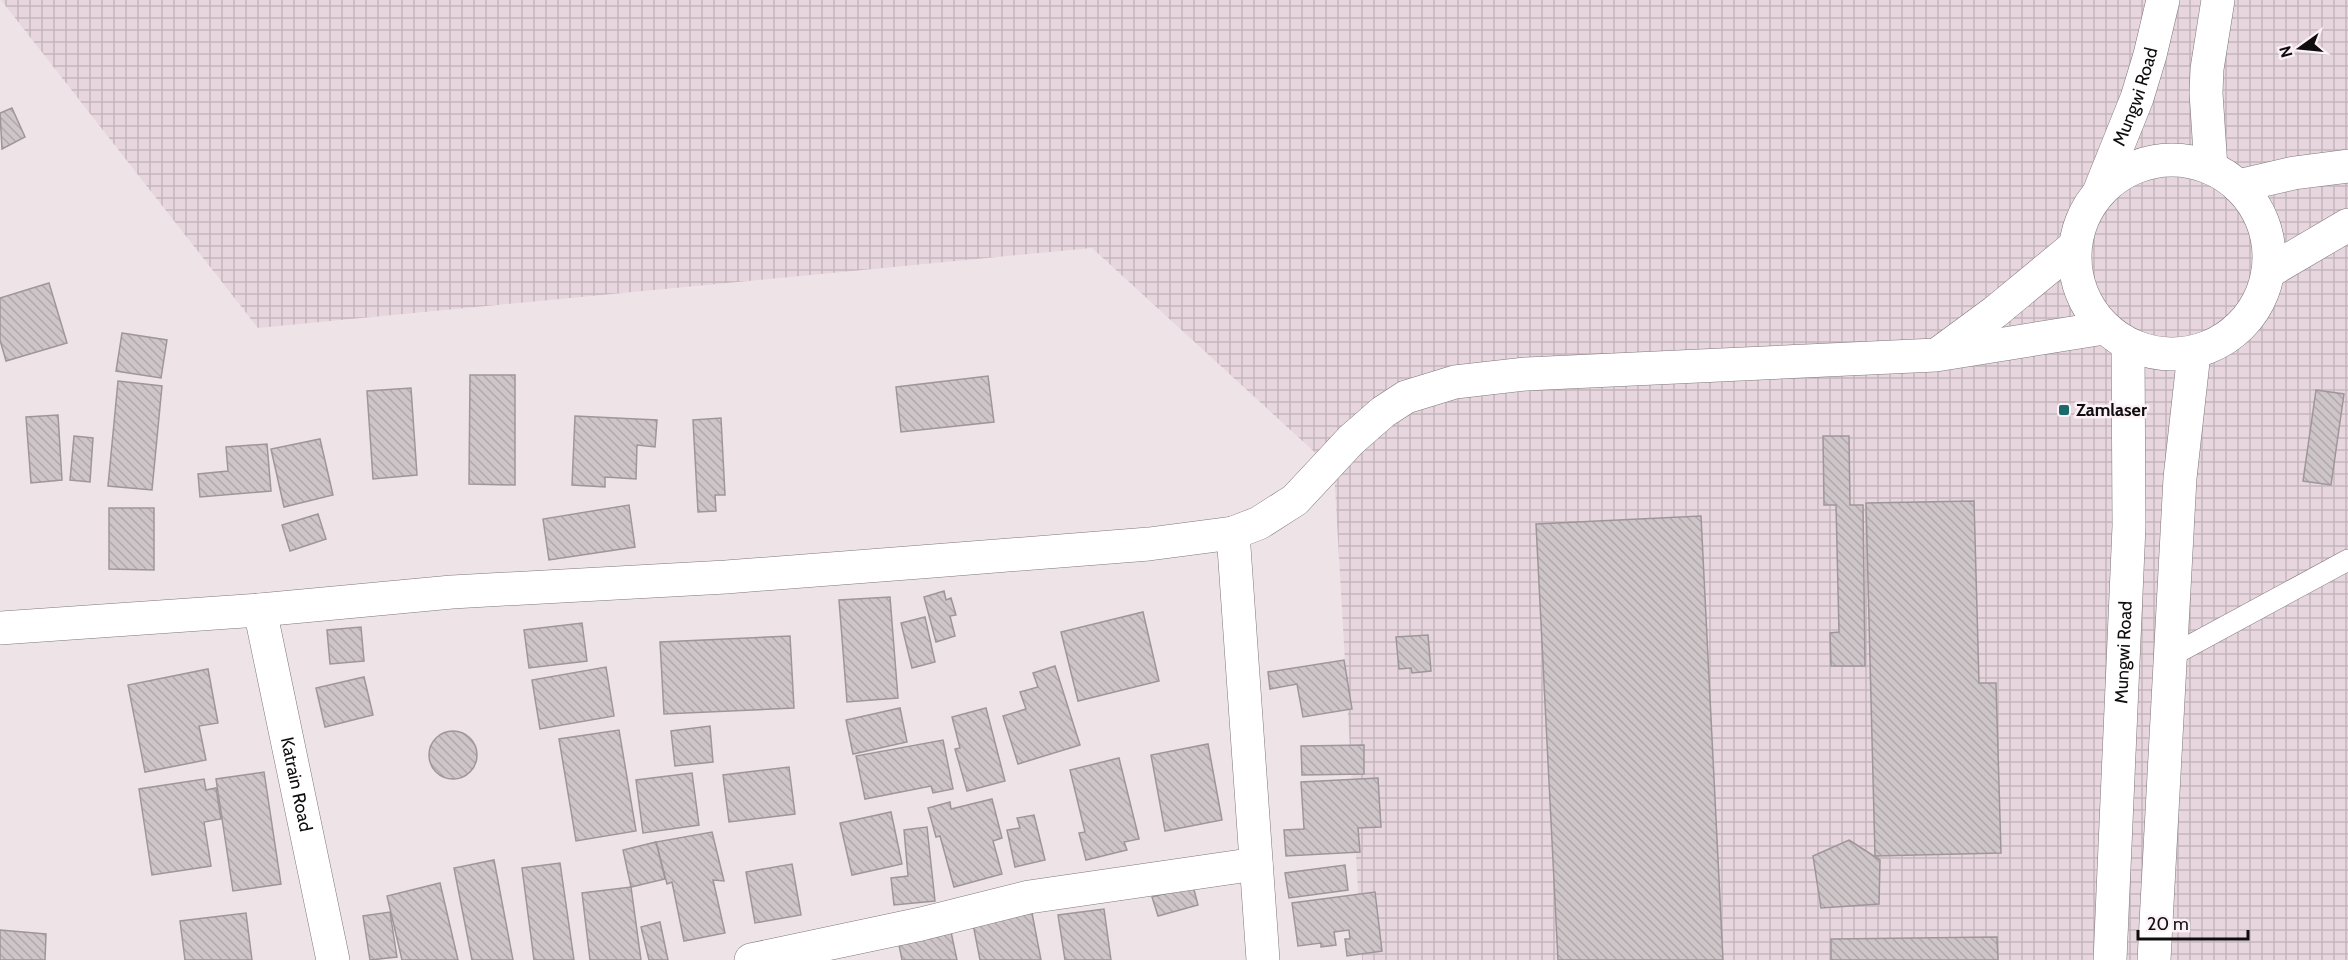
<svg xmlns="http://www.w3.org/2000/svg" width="2348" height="960" font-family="Cabin,sans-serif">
	<defs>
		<pattern id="industrial-grid" width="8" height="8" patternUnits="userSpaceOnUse" patternTransform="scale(1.5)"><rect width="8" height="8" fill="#e7d6de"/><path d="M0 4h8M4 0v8" fill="none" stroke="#c5b6bd"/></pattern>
		<pattern id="building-back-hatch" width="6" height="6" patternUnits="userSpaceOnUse" patternTransform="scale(1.5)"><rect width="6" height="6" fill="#cec5c9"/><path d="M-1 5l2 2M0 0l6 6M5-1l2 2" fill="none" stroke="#b0a8ab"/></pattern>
	</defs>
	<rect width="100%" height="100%" fill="#eee4e8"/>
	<path fill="url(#industrial-grid)" d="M1 0H2348V960H1362L1334 470 1092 248 258 328Z"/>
	<g fill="url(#building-back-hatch)" stroke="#9f969a" stroke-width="1.5">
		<path d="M12 108 25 137 2 149 0 113Z"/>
		<path d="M49 283 67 343 6 361 0 340V298Z"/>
		<path d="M122 333 167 340 161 378 116 371Z"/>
		<path d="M470 375H515V485L469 484Z"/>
		<path d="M988 376 994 422 901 432 896 387Z"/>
		<path d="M118 381 162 386 152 490 108 486Z"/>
		<path d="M411 388 417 475 373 479 367 391Z"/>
		<path d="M2316 390 2344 394 2331 485 2303 481Z"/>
		<path d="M58 415 62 480 31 483 26 417Z"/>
		<path d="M575 416 657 420 655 447 637 445 636 479 605 477V487L572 485Z"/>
		<path d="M721 418 725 495H715L716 511 698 512 693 420Z"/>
		<path d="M74 436 93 438 90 482 70 480Z"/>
		<path d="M1823 436H1849L1850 505H1863L1865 666H1831L1830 633 1839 632 1836 505H1824Z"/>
		<path d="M320 439 333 495 284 507 271 449Z"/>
		<path d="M267 444 271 491 200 497 198 474 228 471 226 447Z"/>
		<path d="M1974 501 1979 683H1996L2001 853 1875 856 1866 503Z"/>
		<path d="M629 505 635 547 549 560 543 519Z"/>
		<path d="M109 508H154V570L109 569Z"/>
		<path d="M318 514 326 539 290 551 282 525Z"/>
		<path d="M1701 516 1723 960H1558L1536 524Z"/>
		<path d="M944 591 946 600 951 598 956 615 950 616 955 636 936 642 924 597Z"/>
		<path d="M890 597 898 698 847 702 839 600Z"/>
		<path d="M1143 612 1159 681 1078 701 1061 632Z"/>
		<path d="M925 617 935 662 912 668 901 623Z"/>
		<path d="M582 623 587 661 529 668 524 630Z"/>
		<path d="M361 627 364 661 330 664 327 630Z"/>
		<path d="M1428 635 1431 671 1412 673 1411 668 1399 669 1396 637Z"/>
		<path d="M790 636 794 708 664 714 660 642Z"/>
		<path d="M1344 660 1352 709 1303 717 1297 684 1270 689 1268 672Z"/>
		<path d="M1055 666 1080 745 1018 764 1003 716 1026 709 1020 692 1038 687 1033 673Z"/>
		<path d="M606 667 614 716 540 729 532 680Z"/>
		<path d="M208 669 218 723 199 726 206 760 145 772 128 685Z"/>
		<path d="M364 677 373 715 325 727 316 688Z"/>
		<path d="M900 708 907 742 853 754 846 720Z"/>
		<path d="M986 708 1005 781 967 791 955 749 960 748 952 717Z"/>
		<path d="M710 726 713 762 675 766 671 731Z"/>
		<path d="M619 730 636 831 576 841 559 739Z"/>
		<circle cx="453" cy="755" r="24"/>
		<path d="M943 740 953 789 933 793 931 786 865 799 856 756Z"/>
		<path d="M1208 744 1222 820 1165 831 1151 755Z"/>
		<path d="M1364 745V774L1302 775 1301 746Z"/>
		<path d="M1119 758 1139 839 1124 842 1127 850 1086 860 1079 833 1085 832 1070 770Z"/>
		<path d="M789 767 795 814 729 822 723 775Z"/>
		<path d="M264 772 281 884 233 891 216 779Z"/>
		<path d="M692 773 699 825 643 833 636 780Z"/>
		<path d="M1378 778 1381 827 1358 828 1360 852 1286 856 1284 830 1304 829 1301 782Z"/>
		<path d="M204 779 206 790 216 788 221 819 204 822 211 866 152 875 139 789Z"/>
		<path d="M992 799 1002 838 993 841 1002 874 954 887 940 836 936 837 928 808 950 802 951 809Z"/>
		<path d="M891 812 902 864 852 875 840 823Z"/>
		<path d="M1034 815 1045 860 1015 867 1007 830 1020 828 1017 818Z"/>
		<path d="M927 827 935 901 894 905 891 878 908 876 904 830Z"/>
		<path d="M712 832 724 881 713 880 725 933 684 941 672 882 667 884 656 842Z"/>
		<path d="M1849 840 1880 860 1879 904 1821 908 1813 856Z"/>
		<path d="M656 842 665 879 631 887 623 850Z"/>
		<path d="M494 860 513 960H472L454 868Z"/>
		<path d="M560 863 574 960H534L522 868Z"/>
		<path d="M792 864 801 915 755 923 746 872Z"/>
		<path d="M1345 865 1348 890 1289 898 1285 873Z"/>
		<path d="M440 883 458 960H402L387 896Z"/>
		<path d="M1193 886 1198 905 1158 916 1152 897Z"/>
		<path d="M631 887 641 960H590L582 893Z"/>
		<path d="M1375 892 1382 951 1347 956 1345 939H1350L1349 930 1334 932 1336 945 1321 947V943L1298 946 1292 903Z"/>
		<path d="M1104 909 1111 960H1065L1058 915Z"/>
		<path d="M390 912 397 957 370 960 363 916Z"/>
		<path d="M246 913 252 960H185L180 921Z"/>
		<path d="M1032 913 1041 960H980L973 924Z"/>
		<path d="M660 922 668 960H649L641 927Z"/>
		<path d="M0 930 46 934 45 960H0Z"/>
		<path d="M951 932 957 960H902L899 945Z"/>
		<path d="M1997 937 1998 960H1831V939Z"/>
	</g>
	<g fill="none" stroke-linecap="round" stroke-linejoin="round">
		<g stroke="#7f767b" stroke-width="22">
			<path id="lane" d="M2169 657 2348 560"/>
		</g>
		<g stroke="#7f767b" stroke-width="34">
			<g id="street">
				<path d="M1942 351 1995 312 2075 246"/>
				<path d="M1233 533 1263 960"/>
				<path id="s1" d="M260 610 333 960"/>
				<path d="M0 628 260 610 452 592 726 577 933 561 1149 544 1233 533 1259 523 1295 500 1351 440 1383 412 1406 397 1455 382 1526 374 1936 355 2104 328"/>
				<path d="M751 960 921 924 1029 897 1256 864"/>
			</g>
		</g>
		<g stroke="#7f767b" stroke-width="34">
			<g id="secondary">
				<circle cx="2172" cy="257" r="97"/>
				<path d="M2211 168 2206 93 2207 69 2218 0"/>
				<path d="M2238 186 2294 173 2348 166"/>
				<path id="s2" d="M2100 190 2137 98 2150 55 2163 0"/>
				<path d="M2268 272 2348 225"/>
				<path id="s3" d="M2110 960 2129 526 2128 345"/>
				<path d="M2154 960 2180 478 2194 353"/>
			</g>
		</g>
		<use href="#lane" stroke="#fff" stroke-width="21"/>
		<use href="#street" stroke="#fff" stroke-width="33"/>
		<use href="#secondary" stroke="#fff" stroke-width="33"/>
	</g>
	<rect fill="#1c696b" stroke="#fbf1f6" stroke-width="2" x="2058" y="404" width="12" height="12" rx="3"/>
	<g text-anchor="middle" stroke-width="5" stroke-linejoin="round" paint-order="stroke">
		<g font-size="18" fill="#100d0e" stroke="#fbf1f6">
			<text dy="6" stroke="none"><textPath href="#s2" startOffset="100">Mungwi Road</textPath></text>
			<text dy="6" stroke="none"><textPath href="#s3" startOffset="308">Mungwi Road</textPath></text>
			<text dy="6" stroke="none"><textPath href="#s1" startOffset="178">Katrain Road</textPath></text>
		</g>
		<g font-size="18" font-weight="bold" fill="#100d0e" stroke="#fbf1f6" text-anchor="start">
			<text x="2076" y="416">Zamlaser</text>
		</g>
	</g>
	<g transform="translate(2300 48) rotate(255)" stroke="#fbf1f6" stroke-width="4.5" paint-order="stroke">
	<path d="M0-4.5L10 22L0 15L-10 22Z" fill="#100d0e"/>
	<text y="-9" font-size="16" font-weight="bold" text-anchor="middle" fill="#100d0e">N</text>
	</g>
	<path d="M2138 930v9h110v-9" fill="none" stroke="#100d0e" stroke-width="3"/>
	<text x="2147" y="930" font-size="18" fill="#100d0e" stroke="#fbf1f6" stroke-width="4.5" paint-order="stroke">20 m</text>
</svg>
